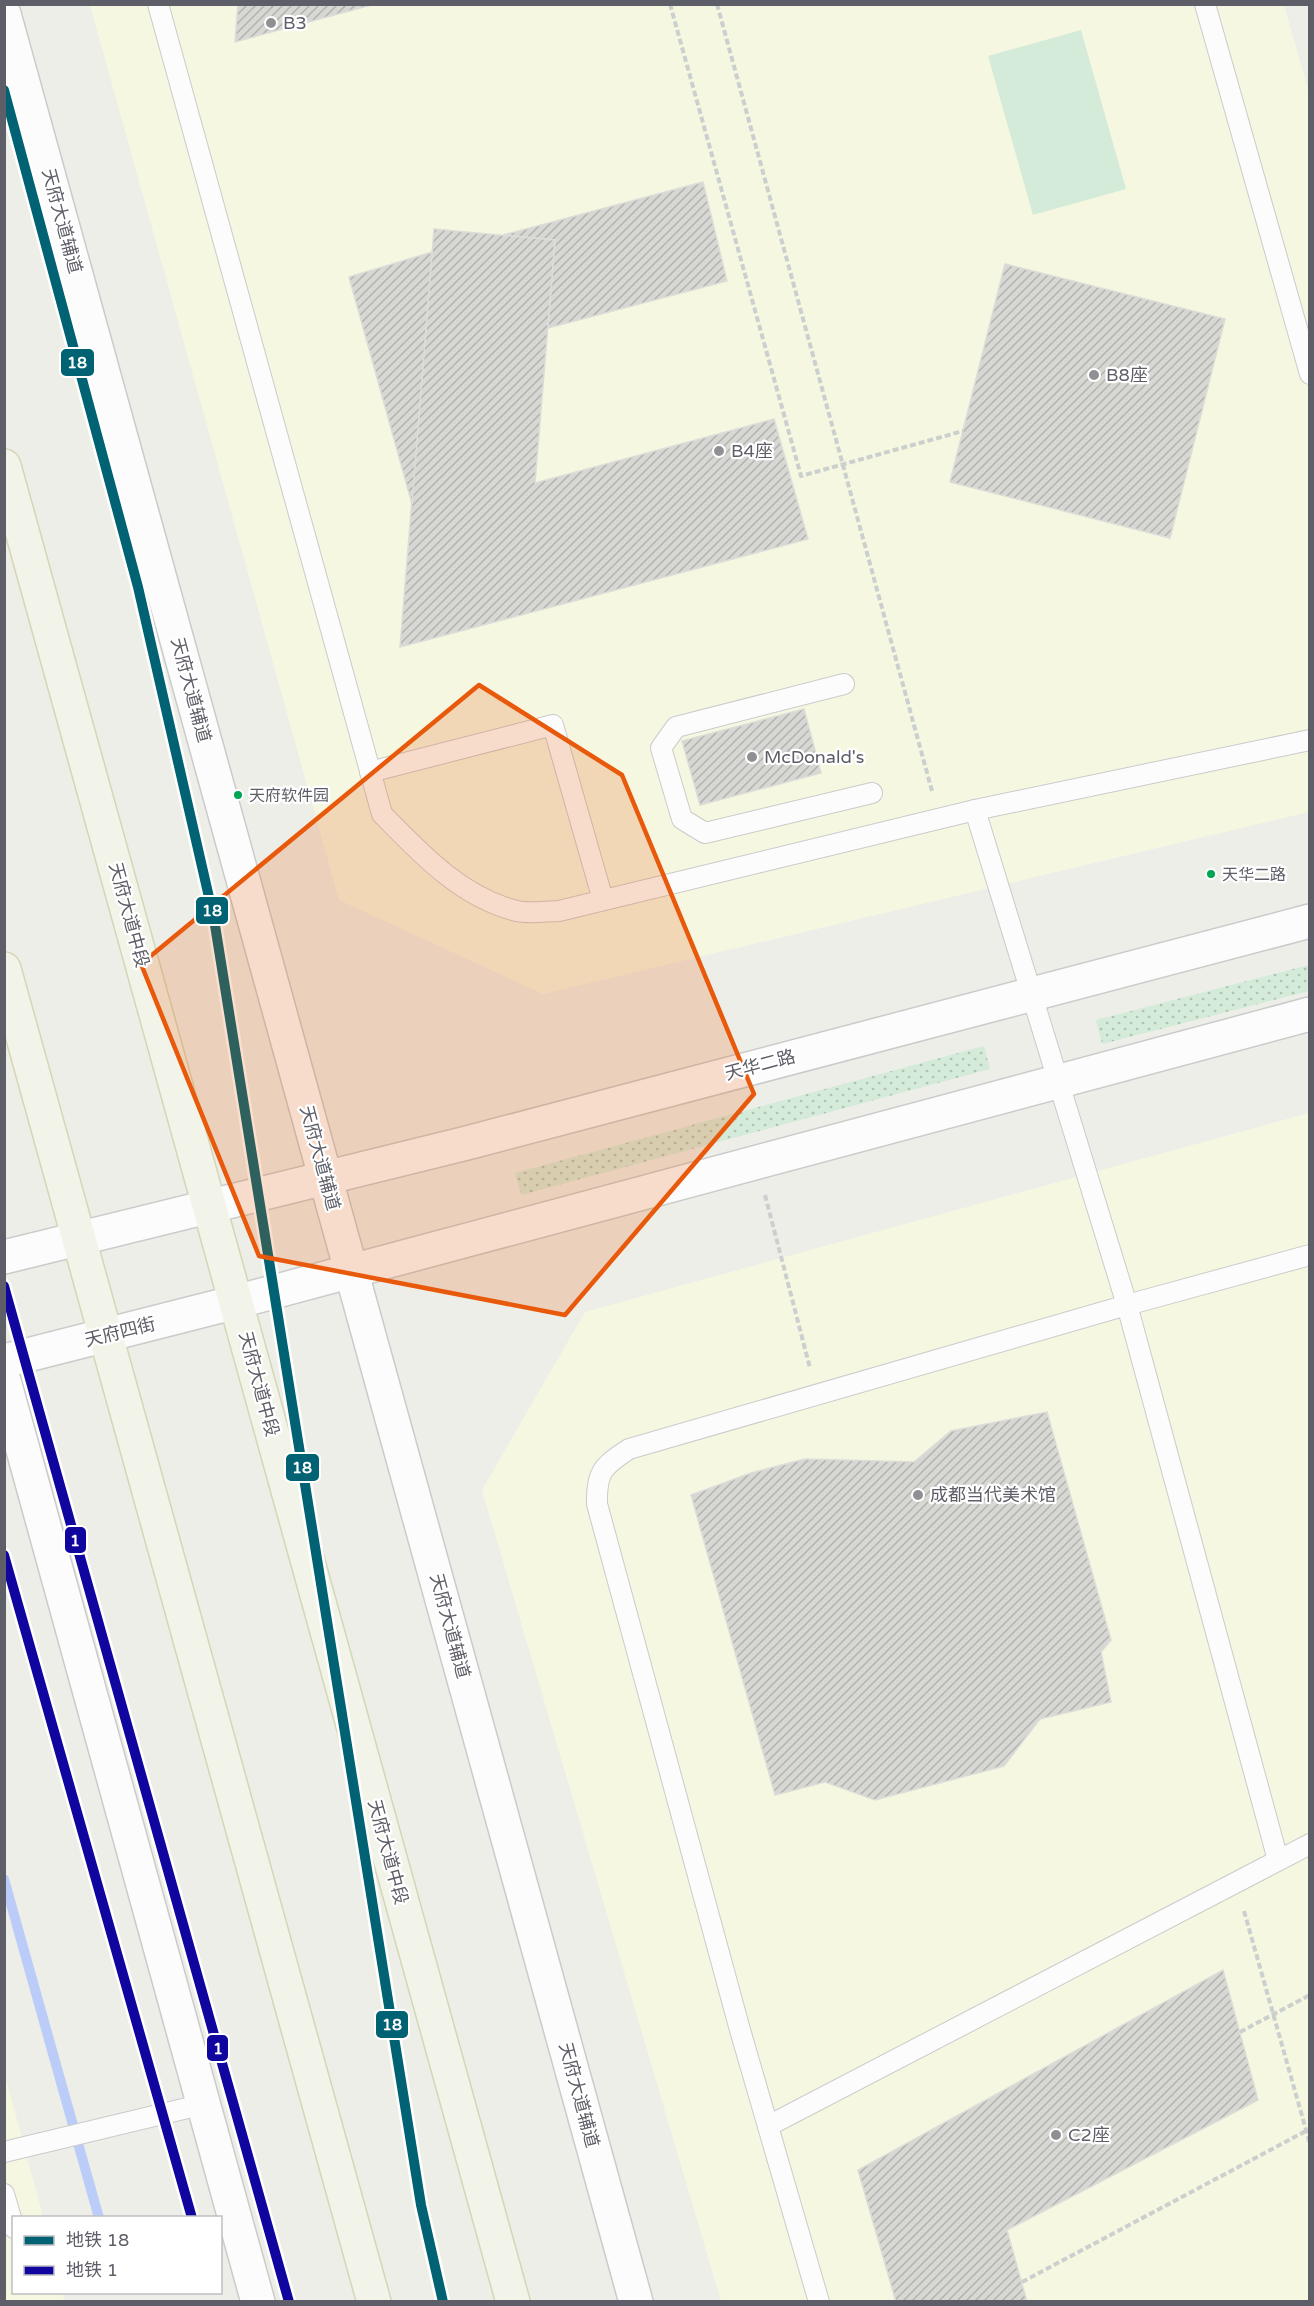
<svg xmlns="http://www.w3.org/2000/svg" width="1314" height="2306" font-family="'Varela Round','Noto Sans SC',sans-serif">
	<defs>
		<pattern id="park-dots" width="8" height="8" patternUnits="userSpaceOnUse" patternTransform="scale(1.5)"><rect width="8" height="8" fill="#d5ebd9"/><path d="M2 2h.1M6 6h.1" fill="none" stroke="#b0c2b4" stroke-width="1.8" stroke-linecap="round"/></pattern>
		<pattern id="building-hatch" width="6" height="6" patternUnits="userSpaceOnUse" patternTransform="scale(1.5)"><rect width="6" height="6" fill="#d7d7d3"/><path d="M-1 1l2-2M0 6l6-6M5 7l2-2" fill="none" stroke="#b2b2af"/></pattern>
	</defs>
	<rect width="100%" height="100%" fill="#edeee8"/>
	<g fill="#f6f7e1">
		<path d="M90 5H1284L1310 96 1309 812 543 994 339 900Z"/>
		<path d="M1309 1113V2301H721L482 1490 585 1312Z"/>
		<path d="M4 2071 43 2217 14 2218V2292L62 2293 65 2301H5Z"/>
	</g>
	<g fill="url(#park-dots)">
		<path d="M1309 965V991L1102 1044 1096 1020Z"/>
		<path d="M984 1046 990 1069 521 1195 515 1173Z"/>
	</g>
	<path fill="#d5ebd9" d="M1081 30 1126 189 1033 215 988 56Z"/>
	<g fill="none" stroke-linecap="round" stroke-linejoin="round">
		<path stroke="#bcccf8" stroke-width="10" d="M4 1879 99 2218"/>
	</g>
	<g fill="url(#building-hatch)" stroke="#dcddd8" stroke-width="1.5">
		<path d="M238 4H375L235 42Z"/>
		<path d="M703 182 727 281 548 328 555 240 503 235Z"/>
		<path d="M434 229 555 240 535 483 774 419 808 539 400 647Z"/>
		<path d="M432 252 412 504 349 277Z"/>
		<path d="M1005 264 1225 319 1170 538 950 482Z"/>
		<path d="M804 709 821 773 700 805 682 741Z"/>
		<path d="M1047 1412 1111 1640 1101 1652 1111 1702 1040 1719 1004 1766 875 1800 825 1782 775 1795 691 1495 751 1473 805 1459 914 1462 951 1431Z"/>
		<path d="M1223 1970 1258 2100 1007 2230 1027 2302H896L858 2170Z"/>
	</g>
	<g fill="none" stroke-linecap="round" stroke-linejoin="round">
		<g stroke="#cacbca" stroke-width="22">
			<g id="lane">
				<path d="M158 4 382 814C420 853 462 898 517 911 530 914 546 911 559 911L975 810 1310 740"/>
				<path d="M1205 4 1310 374"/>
				<path d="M844 684 676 727 661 748 682 819 705 833 872 793"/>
				<path d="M370 772 553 725 603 900"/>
				<path d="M975 810 1127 1305 1310 1255"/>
				<path d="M768 2126 1310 1844"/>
				<path d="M4 2152 204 2104"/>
				<path d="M4 2194 14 2228"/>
				<path d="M819 2302 740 2030 597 1504C596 1472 603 1466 629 1449L1127 1305 1278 1860"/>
			</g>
		</g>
		<g stroke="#cacbca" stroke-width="36">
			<g id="secondary">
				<path d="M4 14 636 2302"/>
				<path d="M4 1257 467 1143 1310 921"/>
				<path d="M4 1361 236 1302 1310 1014"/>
				<path d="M4 1381 258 2302"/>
			</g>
		</g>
		<g stroke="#d5d6b5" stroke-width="36">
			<g id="primary">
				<path d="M4 466 513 2302"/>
				<path d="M4 969 374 2302"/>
			</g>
		</g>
		<g stroke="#cbd0ce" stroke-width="4" stroke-dasharray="6 3" stroke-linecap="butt">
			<path d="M717 4 932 791"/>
			<path d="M765 1195 810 1368"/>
			<path d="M1244 1911 1310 2144"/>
			<path d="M1022 2282 1306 2131"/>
		</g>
		<use href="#lane" stroke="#fcfcfc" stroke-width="20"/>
		<use href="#secondary" stroke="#fcfcfc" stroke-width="33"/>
		<use href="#primary" stroke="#f2f3e9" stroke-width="33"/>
		<g stroke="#cbd0ce" stroke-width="4" stroke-dasharray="6 3" stroke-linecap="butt">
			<path d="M670 4 801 476 963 431"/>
			<path d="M1240 2032 1310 1995"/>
		</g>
		<g stroke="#fff" stroke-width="15">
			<path id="metro-1" d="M4 90 138 587 214 919 421 2205 443 2302"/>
		</g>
		<g stroke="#fff" stroke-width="15">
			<g id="metro-2">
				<path d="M4 1286 289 2302"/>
				<path d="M4 1555 192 2218"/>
			</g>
		</g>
		<use href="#metro-1" stroke="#006272" stroke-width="10"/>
		<use href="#metro-2" stroke="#10069f" stroke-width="10"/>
	</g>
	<path fill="#e8590c" fill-opacity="0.2" stroke="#e8590c" stroke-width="4.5" stroke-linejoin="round" d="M479 685 622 775 754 1094 565 1315 259 1256 141 964Z"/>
	<g fill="#8f9094" stroke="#fff" stroke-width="2">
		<circle cx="271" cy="23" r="6"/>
		<circle cx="1094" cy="375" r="6"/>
		<circle cx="719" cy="451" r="6"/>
		<circle cx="752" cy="757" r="6"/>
		<circle cx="918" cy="1495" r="6"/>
		<circle cx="1056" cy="2135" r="6"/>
	</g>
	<g fill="#00a651" stroke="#fff" stroke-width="2">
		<circle cx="238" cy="795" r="5"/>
		<circle cx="1211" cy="874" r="5"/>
	</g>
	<g text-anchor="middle" stroke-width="4.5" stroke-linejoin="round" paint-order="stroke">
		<g font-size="16" fill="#5d5e67" stroke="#fff" text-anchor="start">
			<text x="249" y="801">天府软件园</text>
			<text x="1222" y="880">天华二路</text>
		</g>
		<g font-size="18" fill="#5d5e67" stroke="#fff" text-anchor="start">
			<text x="283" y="29">B3</text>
			<text x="1106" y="381">B8座</text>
			<text x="731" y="457">B4座</text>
			<text x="764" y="763">McDonald's</text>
			<text x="930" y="1501">成都当代美术馆</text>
			<text x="1068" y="2141">C2座</text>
		</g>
		<g font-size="18" fill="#5d5e67" stroke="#fff">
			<text transform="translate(62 221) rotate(75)" y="6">天府大道辅道</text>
			<text transform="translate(191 690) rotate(75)" y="6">天府大道辅道</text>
			<text transform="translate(129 915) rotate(75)" y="6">天府大道中段</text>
			<text transform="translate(760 1065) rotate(-15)" y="6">天华二路</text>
			<text transform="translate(320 1158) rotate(75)" y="6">天府大道辅道</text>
			<text transform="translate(120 1332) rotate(-14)" y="6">天府四街</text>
			<text transform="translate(259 1384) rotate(75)" y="6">天府大道中段</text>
			<text transform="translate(450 1626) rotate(75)" y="6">天府大道辅道</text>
			<text transform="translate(388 1852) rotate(75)" y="6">天府大道中段</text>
			<text transform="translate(579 2095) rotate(75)" y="6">天府大道辅道</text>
		</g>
	</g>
	<g stroke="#fff" stroke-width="2">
		<rect x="60" y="348" width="35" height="29" rx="6" fill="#006272"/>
		<rect x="195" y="896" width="34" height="29" rx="6" fill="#006272"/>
		<rect x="285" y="1453" width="35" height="29" rx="6" fill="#006272"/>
		<rect x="64" y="1526" width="23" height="28" rx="6" fill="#10069f"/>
		<rect x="375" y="2010" width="34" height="29" rx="6" fill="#006272"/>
		<rect x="206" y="2034" width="23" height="28" rx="6" fill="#10069f"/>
	</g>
	<g font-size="16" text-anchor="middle" font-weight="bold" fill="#fff">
		<text x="77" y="368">18</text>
		<text x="212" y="916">18</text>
		<text x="302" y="1473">18</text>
		<text x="75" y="1546">1</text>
		<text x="392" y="2030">18</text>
		<text x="218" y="2054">1</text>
	</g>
	<rect width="1314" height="2306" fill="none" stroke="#5d5e67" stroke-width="12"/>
	<rect x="12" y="2216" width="210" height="78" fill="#ffffff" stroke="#bebfc2" stroke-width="1.5"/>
	<rect x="24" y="2236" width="30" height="9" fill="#006272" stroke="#bebfc2" stroke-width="1.5"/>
	<text x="66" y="2246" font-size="18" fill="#5d5e67">地铁 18</text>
	<rect x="24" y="2266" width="30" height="9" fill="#10069f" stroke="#bebfc2" stroke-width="1.5"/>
	<text x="66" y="2276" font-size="18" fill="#5d5e67">地铁 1</text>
</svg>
